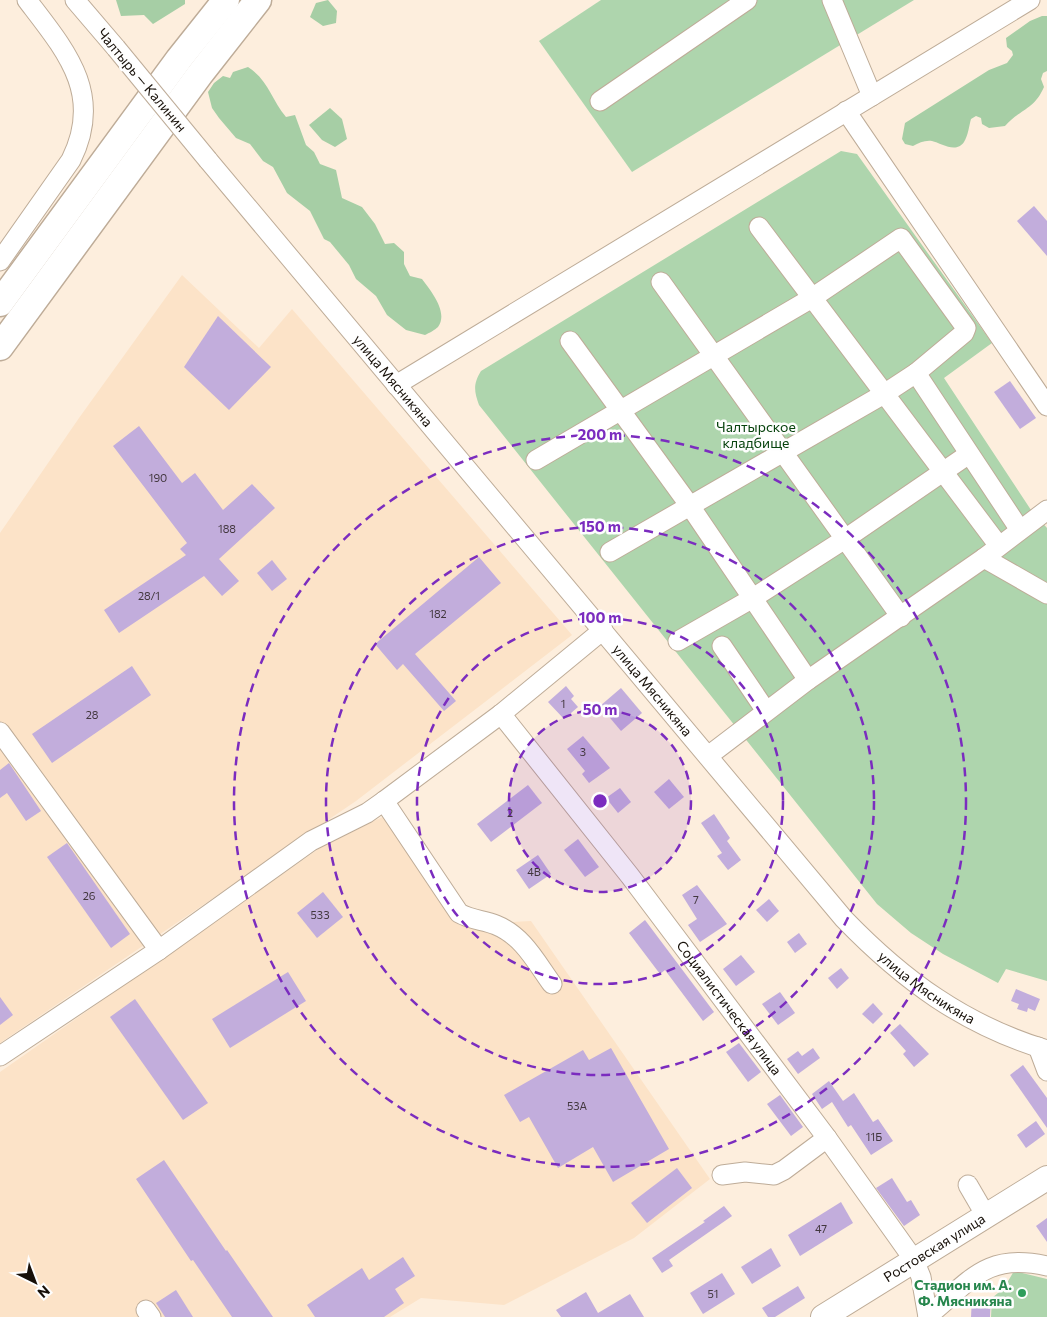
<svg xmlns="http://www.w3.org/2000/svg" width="1047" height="1317" font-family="Commissioner,sans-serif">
	<rect width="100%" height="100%" fill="#fdeedd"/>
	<g fill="#fce3c8">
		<path d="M182 275 259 348 292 309 572 635 356 801 0 1043V533L79 418Z"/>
		<path d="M383 817 459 925 531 921 710 1179 634 1238 504 1305 421 1298 390 1317H0V1072L337 836Z"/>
	</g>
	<g fill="#aed5ad">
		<path d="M601 0H914L632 172 539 41Z"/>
		<path d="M841 151 857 154 992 343 944 378 1031 510 1047 528V981L1006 969 998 983 943 954 911 933 877 904 479 405C474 391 473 384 481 371Z"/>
		<path d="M1014 1271 1047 1279V1317H991L992 1298 1004 1288Z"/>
	</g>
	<g fill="#a6cea5">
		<path d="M116 0H185V4L153 24 144 15 121 16Z"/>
		<path d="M328 0 337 11 336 23 323 26 310 17 316 3Z"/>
		<path d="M1042 16H1047V71L1043 73 1041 79 1044 87C1034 110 1020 109 1005 126L989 128 982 124 981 118 976 116 971 119C969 126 968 136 964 142 956 154 941 143 932 141 925 140 919 143 913 146L905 144 902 139 905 123 989 70 1007 63 1013 55 1012 51 1007 47 1006 38 1030 21Z"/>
		<path d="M248 67C269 81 271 99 286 117L295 115 306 145 314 152 320 164 336 170 342 198 362 207 375 224 385 244 394 243 404 252V264L410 276 422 279C430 290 449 312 438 327 435 330 429 333 425 335L406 330 387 315 376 296 356 279 349 265 330 242 324 239 310 211 287 193 273 167 263 161 250 144 236 138 219 118 212 108 208 92 214 83 223 76 230 78 233 72Z"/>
		<path d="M330 108 342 119 347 139 335 147 322 140 309 125Z"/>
	</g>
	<g fill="#c2addc">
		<path d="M1034 206 1047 221V256L1017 221Z"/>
		<path d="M218 316 271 367 229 410 184 367Z"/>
		<path d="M1010 381 1036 418 1020 429 994 392Z"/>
		<path d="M139 426 182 483 195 473 223 510 252 484 275 508 219 559 239 581 222 596 204 576 119 633 104 610 186 555 180 549 187 543 113 446Z"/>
		<path d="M479 557 501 583 415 654 456 701 444 711 403 664 397 670 375 644Z"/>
		<path d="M272 560 287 579 272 591 257 573Z"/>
		<path d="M132 666 151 695 52 763 32 734Z"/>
		<path d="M566 686 574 696 571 699 578 707 564 719 548 702Z"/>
		<path d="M621 688 642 713 621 731 600 706Z"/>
		<path d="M583 736 610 768 589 783 582 774 585 771 567 749Z"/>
		<path d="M9 763 41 811 26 821 7 793 0 798V770Z"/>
		<path d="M669 779 684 797 669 809 654 792Z"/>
		<path d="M528 785 542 803 491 842 477 824Z"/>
		<path d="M620 788 631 802 618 813 606 798Z"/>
		<path d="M714 814 730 838 727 841 741 860 728 870 717 856 722 853 701 823Z"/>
		<path d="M578 839 599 867 585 877 564 850Z"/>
		<path d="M67 843 130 934 111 948 47 857Z"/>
		<path d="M538 855 551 874 529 889 516 870Z"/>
		<path d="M697 885 727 924 700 942 688 925 697 919 682 895Z"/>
		<path d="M323 892 343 917 317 938 297 913Z"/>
		<path d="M769 899 779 911 767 922 756 910Z"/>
		<path d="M645 920 714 1012 703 1021 665 970 660 974 629 933Z"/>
		<path d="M799 933 807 944 795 953 787 942Z"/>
		<path d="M741 955 755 972 736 986 723 969Z"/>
		<path d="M841 968 849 978 837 989 828 978Z"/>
		<path d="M288 972 306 1001 230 1048 212 1019Z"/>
		<path d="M1016 989 1040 999 1035 1011 1028 1008 1027 1012 1017 1009 1019 1004 1011 1001Z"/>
		<path d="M780 992 795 1013 778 1025 762 1004Z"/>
		<path d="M0 997 13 1015 0 1025Z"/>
		<path d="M135 999 208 1103 183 1120 110 1017Z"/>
		<path d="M873 1003 883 1014 873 1024 862 1014Z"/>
		<path d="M900 1024 929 1054 914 1067 903 1054 906 1051 890 1033Z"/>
		<path d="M739 1043 761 1072 748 1082 726 1052Z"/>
		<path d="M611 1048 669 1149 613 1182 593 1147 558 1168 529 1117 520 1122 504 1095 583 1050 589 1060Z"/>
		<path d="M813 1048 820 1058 798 1074 787 1059 798 1051 802 1056Z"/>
		<path d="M1023 1065 1047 1098V1128L1010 1075Z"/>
		<path d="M829 1081 843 1101 854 1093 873 1122 878 1119 893 1141 871 1155 851 1125 848 1127 832 1102 822 1109 812 1094Z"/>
		<path d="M780 1095 803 1127 791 1136 767 1104Z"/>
		<path d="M1036 1121 1045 1134 1026 1148 1017 1135Z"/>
		<path d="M164 1160 226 1251 227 1250 273 1317H232L193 1260 191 1261 136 1179Z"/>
		<path d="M677 1168 692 1188 647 1223 631 1203Z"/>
		<path d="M892 1178 907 1202 911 1200 920 1215 904 1226 876 1188Z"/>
		<path d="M841 1202 853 1223 800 1256 788 1235Z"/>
		<path d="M724 1206 732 1216 669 1260 673 1266 662 1273 652 1258 705 1222 703 1221Z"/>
		<path d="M1047 1218V1242L1036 1226Z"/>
		<path d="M771 1248 781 1266 752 1284 741 1267Z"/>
		<path d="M403 1257 415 1276 395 1289 404 1303 384 1317H315L307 1305 362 1268 369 1280Z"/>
		<path d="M722 1273 735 1294 703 1314 690 1293Z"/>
		<path d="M798 1286 805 1298 775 1317H768L762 1308Z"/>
		<path d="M176 1290 193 1317H165L156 1303Z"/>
		<path d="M586 1292 598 1313 630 1294 644 1317H561L556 1310Z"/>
		<path d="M972 1298H991L990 1317H971Z"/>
	</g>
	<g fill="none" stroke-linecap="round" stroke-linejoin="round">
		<g stroke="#beac98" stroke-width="21">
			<g id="minor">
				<path d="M75 0 116 48"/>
				<path d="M832 0 872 96"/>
				<path d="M600 101 747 0"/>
				<path d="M846 111 1047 406"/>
				<path id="s1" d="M208 160 844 919C903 980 964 1025 1047 1050"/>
				<path d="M759 227 999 546"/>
				<path d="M0 261 71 160C104 94 66 51 27 0"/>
				<path d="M661 282 901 617"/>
				<path d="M570 341 690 506 808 680"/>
				<path d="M916 373 1020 530"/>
				<path d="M396 385 1030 0"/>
				<path d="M536 460 812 298 901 238 966 328 964 333 916 373 884 394 610 552"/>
				<path d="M984 558 1047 594"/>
				<path d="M678 641 753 598 845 539 969 454"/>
				<path d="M722 646 766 711"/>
				<path id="s2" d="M501 714 630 876 827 1138 897 1236 914 1260 921 1277 928 1317"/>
				<path d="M0 732 159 950"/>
				<path d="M708 756 808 680 984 558 1047 510"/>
				<path d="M384 801 459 913C471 920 484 920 496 925 523 936 536 962 552 984"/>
				<path d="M1038 1047 1047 1071"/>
				<path d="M0 1056 159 950 311 841 367 813 384 801 501 714 603 630"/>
				<path d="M722 1175 745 1172 774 1175 784 1170 827 1138"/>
				<path d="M968 1185 986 1216"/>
				<path d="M146 1310 151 1317"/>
				<path d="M928 1316C971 1280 987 1252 1047 1266"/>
			</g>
		</g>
		<g stroke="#beac98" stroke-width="26">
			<g id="major">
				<path id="s3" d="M823 1317 1047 1178"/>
			</g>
		</g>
		<g stroke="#beac98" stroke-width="29">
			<g id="highway">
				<path d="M0 303 179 59 226 0"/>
				<path d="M0 347 200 74 258 0"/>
			</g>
		</g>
		<use href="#minor" stroke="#fff" stroke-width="19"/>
		<use href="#major" stroke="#fff" stroke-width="24"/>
		<use href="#highway" stroke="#fff" stroke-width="26"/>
		<g stroke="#beac98" stroke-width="21" stroke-linecap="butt">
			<path id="minor-bridge" d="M116 48 208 160"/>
		</g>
		<use href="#minor-bridge" stroke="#fff" stroke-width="19"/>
	</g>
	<circle cx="600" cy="801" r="91" fill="#7b2cbf" fill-opacity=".12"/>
	<g fill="none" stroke="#7b2cbf" stroke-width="2.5" stroke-dasharray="9 6">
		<circle cx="600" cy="801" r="91"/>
		<circle cx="600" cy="801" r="183"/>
		<circle cx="600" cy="801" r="274"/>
		<circle cx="600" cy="801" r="366"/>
	</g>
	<circle fill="#2e9e5b" stroke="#fefefe" stroke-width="2" cx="1022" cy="1293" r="5"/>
	<g text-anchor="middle" stroke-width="5" stroke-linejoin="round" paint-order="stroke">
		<g font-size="11" fill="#42373e">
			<text x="158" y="482">190</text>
			<text x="227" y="533">188</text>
			<text x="149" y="600">28/1</text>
			<text x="438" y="618">182</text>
			<text x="563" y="708">1</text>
			<text x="92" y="719">28</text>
			<text x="583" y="756">3</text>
			<text x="510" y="817">2</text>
			<text x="534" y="876">4В</text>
			<text x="89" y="900">26</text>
			<text x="696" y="904">7</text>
			<text x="320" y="919">53З</text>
			<text x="577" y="1110">53А</text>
			<text x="874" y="1141">11Б</text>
			<text x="821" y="1233">47</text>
			<text x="713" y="1298">51</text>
		</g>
		<g font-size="14" fill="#171009" stroke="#fefefe">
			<text transform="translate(142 80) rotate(50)" y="5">Чалтырь — Калинин</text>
			<text dy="5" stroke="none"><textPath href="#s1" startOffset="288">улица Мясникяна</textPath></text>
			<text dy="5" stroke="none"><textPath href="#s1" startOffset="692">улица Мясникяна</textPath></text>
			<text dy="5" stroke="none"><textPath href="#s1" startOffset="1098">улица Мясникяна</textPath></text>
			<text dy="5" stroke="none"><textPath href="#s2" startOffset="372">Социалистическая улица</textPath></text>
			<text dy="5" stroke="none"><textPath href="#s3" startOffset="131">Ростовская улица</textPath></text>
		</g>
		<g font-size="14" fill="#06420c" stroke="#fefefe">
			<text x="756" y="432">Чалтырское<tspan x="756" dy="16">кладбище</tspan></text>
		</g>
		<g font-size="14" font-weight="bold" fill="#27864d" stroke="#fefefe" text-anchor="end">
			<text x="1012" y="1290">Стадион им. А.<tspan x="1012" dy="16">Ф. Мясникяна</tspan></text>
		</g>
	</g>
	<circle cx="600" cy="801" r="8" fill="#7b2cbf" stroke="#fefefe" stroke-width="2.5"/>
	<g font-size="15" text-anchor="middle" font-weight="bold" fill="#7b2cbf" stroke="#fefefe" stroke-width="5" stroke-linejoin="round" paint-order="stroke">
		<text x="600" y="440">200 m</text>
		<text x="600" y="532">150 m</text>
		<text x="600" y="623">100 m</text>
		<text x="600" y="715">50 m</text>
	</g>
	<g transform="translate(35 1282) rotate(138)" stroke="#fefefe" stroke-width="4" paint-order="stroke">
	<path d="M0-4L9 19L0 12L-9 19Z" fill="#171009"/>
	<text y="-8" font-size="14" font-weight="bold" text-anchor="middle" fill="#171009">N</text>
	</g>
</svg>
